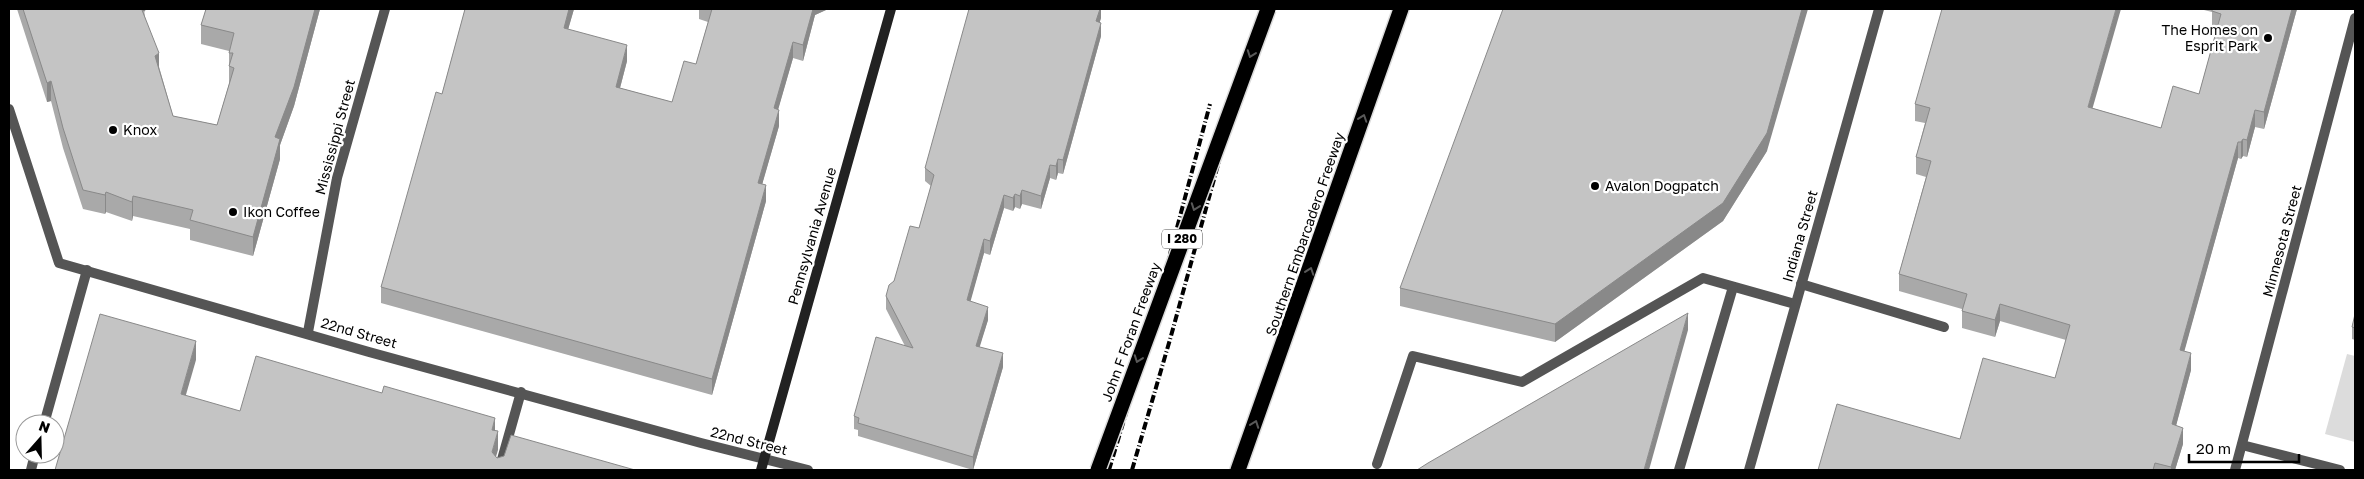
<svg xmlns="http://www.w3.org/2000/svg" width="2364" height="479" font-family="'Golos Text',sans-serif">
	<rect width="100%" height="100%" fill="#fff"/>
	<path fill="#dcdcdc" d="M2347 354 2355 356V442L2325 434Z"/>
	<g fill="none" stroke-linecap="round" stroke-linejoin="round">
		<g stroke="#dbdbdb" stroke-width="18">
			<path id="motorway" d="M1238 470 1401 9"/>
		</g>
		<g stroke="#555" stroke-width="10">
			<path d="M1801 284 1944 327"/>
			<path d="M44 424 87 270"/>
			<path d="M2242 445 2340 470"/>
			<path d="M1377 464 1413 356 1522 382 1703 278 1795 304"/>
			<path d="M31 470 35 454"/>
			<path d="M499 470 521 392"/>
			<path d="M1679 470 1733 287"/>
		</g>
		<g stroke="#555" stroke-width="10">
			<path d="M9 109 59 263 369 352 701 443 808 470"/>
			<path d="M308 332 337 178 385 9"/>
			<path d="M1749 470 1879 9"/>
			<path d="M2235 470 2355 18"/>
		</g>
		<path stroke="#222" stroke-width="10" d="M761 470 891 9"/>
		<use href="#motorway" stroke="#000" stroke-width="15"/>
		<g stroke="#000" stroke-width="4" stroke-dasharray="8 2.5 1 2.5" stroke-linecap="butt">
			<path d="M1109 470 1139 370 1210 104"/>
			<path d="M1132 470 1171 336 1233 110"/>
		</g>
		<g stroke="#dbdbdb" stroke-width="18" stroke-linecap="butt">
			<path id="motorway-bridge" d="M1098 470 1268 9"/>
		</g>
		<use href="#motorway-bridge" stroke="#000" stroke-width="15"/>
	</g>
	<g fill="#a9a9a9">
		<path d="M17 9H144L145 17 173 116 217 125 229 84V51L201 44V25L206 9H320L294 106 280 145V159L253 256 190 240V229L133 216 132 221 106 212 105 214 83 209 63 148 51 101 47 102Z"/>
		<path d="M465 9H574L568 29 627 61 620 88 672 102 696 64 708 22 699 19V9H826V10L815 15 803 61 793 58 778 109 779 126 762 184 766 201 712 395 381 303V287L442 94Z"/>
		<path d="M1101 9V18L1099 23 1101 36 1063 174 1058 173 1056 180 1050 178 1041 209 1022 204 1020 209 1015 207 1013 211 1004 208 990 255 984 253 970 301 988 320 979 347 1003 367 973 470 858 436V430L854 429V416L905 346 886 309V296L894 281 919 228 931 186 925 181V168Z"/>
		<path d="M2200 9H2297L2264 129 2255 127 2247 157 2243 156 2241 159 2238 158 2184 351 2191 370 2176 425 2183 444 2175 470H1818L1960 439 2055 378 2066 340 2000 321 1995 337 1962 328V309L1899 291V274L1926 177 1916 174V157L1925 123 1915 121V104L2092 108 2161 128 2199 94 2217 29 2212 28V12Z"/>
		<path d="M1767 151 1723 221 1555 342 1400 306V288Z"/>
		<path d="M2355 314V340L2352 339V327Z"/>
	</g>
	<g fill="#898989">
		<path d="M315 9H320L294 106 280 145V159L253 256V237L275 137Z"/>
		<path d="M569 9H574L564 44V28Z"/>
		<path d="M813 9H826V10L815 15 803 61V45Z"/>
		<path d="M1100 9H1101V18L1096 35V21Z"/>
		<path d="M1802 9H1808L1767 151 1723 221 1555 342V324Z"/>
		<path d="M2116 9H2121L2088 124V107Z"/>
		<path d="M2292 9H2297L2264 129V112Z"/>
		<path d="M1101 23V36L1063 174V160Z"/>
		<path d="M793 42V58L774 124V108Z"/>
		<path d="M627 45V61L616 103V87Z"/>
		<path d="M159 53V73L155 56Z"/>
		<path d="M51 81V101L47 102V83Z"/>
		<path d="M779 110V126L758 199V183Z"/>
		<path d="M2255 110V127L2247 157V140Z"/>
		<path d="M2243 139V156L2241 159V142Z"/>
		<path d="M2238 142V158L2180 367V350Z"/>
		<path d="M1058 159V173L1056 180V166Z"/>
		<path d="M1050 165V178L1041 209V196Z"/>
		<path d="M766 185V201L712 395V379Z"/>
		<path d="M1022 190V204L1020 209V196Z"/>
		<path d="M106 192V212L105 214V195Z"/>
		<path d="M1015 194V207L1013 211V198Z"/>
		<path d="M1004 195V208L990 255V241Z"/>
		<path d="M133 196V216L132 221V202Z"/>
		<path d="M984 239V253L967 314V300Z"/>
		<path d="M2000 304V321L1995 337V320Z"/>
		<path d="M988 307V320L976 359V346Z"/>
		<path d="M1688 313V330L1649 470H1644Z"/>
		<path d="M196 341V360L181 412V394Z"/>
		<path d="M1003 353V367L973 470V457Z"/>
		<path d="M2191 353V370L2172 441V424Z"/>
		<path d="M495 418V436L492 430Z"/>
		<path d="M2183 428V444L2175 470H2171V467Z"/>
		<path d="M498 431V450L492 470V452Z"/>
	</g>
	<g fill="#c4c4c4" stroke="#898989">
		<path d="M23 9H144L145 11 142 10 159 53 155 56 173 116 217 125 234 68 229 66 233 53H229L234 33 201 25 206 9H315L294 87 275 137 280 139 253 237 190 220 193 210 133 196 132 202 106 192 105 195 83 190 63 128 51 81 47 83Z"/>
		<path d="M465 9H569L564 28 627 45 616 87 672 102 684 61 696 64 712 9H813L803 45 793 42 774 108 779 110 758 183 766 185 712 379 381 287 436 92 442 94Z"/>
		<path d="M969 9H1100L1096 21 1101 23 1063 160 1058 159 1056 166 1050 165 1041 196 1022 190 1020 196 1015 194 1013 198 1004 195 990 241 984 239 967 300 988 307 976 346 1003 353 973 457 858 423 859 418 854 416 876 337 913 348 886 296 889 285 894 281 910 226 919 228 934 175 925 168Z"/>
		<path d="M1503 9H1802L1767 133 1723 203 1555 324 1400 288Z"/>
		<path d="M1942 9H2116L2088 107 2161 128 2173 86 2199 94 2221 14 2212 11V9H2292L2264 112 2255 110 2247 140 2243 139 2241 142H2238L2180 350 2191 353 2172 424 2183 428 2171 467 2155 463 2153 470H1818L1837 404 1960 439 1983 358 2055 378 2070 325 2000 304 1995 320 1962 311 1967 294 1899 274 1931 161 1916 157 1930 108 1915 104Z"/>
		<path d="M1688 313 1644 470H1417L1428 463Z"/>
		<path d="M100 314 196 341 181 394 240 411 256 356 382 393 384 386 495 418 492 430 498 431 492 452 497 458 504 456 511 435 635 470H55Z"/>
		<path d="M2355 314V328L2352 327Z"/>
	</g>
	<defs><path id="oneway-chevron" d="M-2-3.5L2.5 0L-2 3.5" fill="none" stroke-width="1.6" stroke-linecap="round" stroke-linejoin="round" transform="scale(1.25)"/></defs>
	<g stroke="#595959">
		<use href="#oneway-chevron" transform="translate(1251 54) rotate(110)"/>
		<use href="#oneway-chevron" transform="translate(1363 118) rotate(-71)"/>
		<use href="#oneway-chevron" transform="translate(1195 207) rotate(110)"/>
		<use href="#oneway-chevron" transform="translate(1310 271) rotate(-71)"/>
		<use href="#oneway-chevron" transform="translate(1138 359) rotate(110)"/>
		<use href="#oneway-chevron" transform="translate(1255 424) rotate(-70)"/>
	</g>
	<g fill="#000" stroke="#fff" stroke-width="2">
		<circle cx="2268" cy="38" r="5"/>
		<circle cx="113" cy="130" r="5"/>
		<circle cx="1595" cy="186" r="5"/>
		<circle cx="233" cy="212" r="5"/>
	</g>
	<g text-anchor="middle" stroke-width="4.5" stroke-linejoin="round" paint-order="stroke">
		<rect fill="#fff" stroke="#4c4c4c" stroke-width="1" x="1162" y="229.5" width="40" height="19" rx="4"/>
		<g font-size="12" font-weight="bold" fill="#000">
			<text x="1182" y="243">I 280</text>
		</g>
		<g font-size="14" fill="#000" stroke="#fff" text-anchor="start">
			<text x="2258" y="35" text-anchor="end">The Homes on<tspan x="2258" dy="16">Esprit Park</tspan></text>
			<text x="123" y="135">Knox</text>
			<text x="1605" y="191">Avalon Dogpatch</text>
			<text x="243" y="217">Ikon Coffee</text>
		</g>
		<g font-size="14" fill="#000" stroke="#fff">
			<text transform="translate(335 137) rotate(-75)" y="5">Mississippi Street</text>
			<text transform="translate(1305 234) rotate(-71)" y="5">Southern Embarcadero Freeway</text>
			<text transform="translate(812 236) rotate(-74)" y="5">Pennsylvania Avenue</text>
			<text transform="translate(1800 236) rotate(-74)" y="5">Indiana Street</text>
			<text transform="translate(2282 241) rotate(-75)" y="5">Minnesota Street</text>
			<text transform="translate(1131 332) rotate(-70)" y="5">John F Foran Freeway</text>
			<text transform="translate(359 333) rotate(16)" y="5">22nd Street</text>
			<text transform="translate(749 441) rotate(14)" y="5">22nd Street</text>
		</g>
	</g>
	<rect width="2364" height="479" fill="none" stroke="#000000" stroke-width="20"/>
	<g transform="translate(40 439) rotate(20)"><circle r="24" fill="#ffffff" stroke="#999999"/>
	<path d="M0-4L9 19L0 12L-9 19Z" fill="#000000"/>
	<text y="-8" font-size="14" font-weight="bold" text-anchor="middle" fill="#000000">N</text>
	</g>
	<path d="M2189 454v8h110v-8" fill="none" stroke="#000000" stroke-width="2.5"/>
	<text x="2196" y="454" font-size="15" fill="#000000" stroke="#ffffff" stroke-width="4" paint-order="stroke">20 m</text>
</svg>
